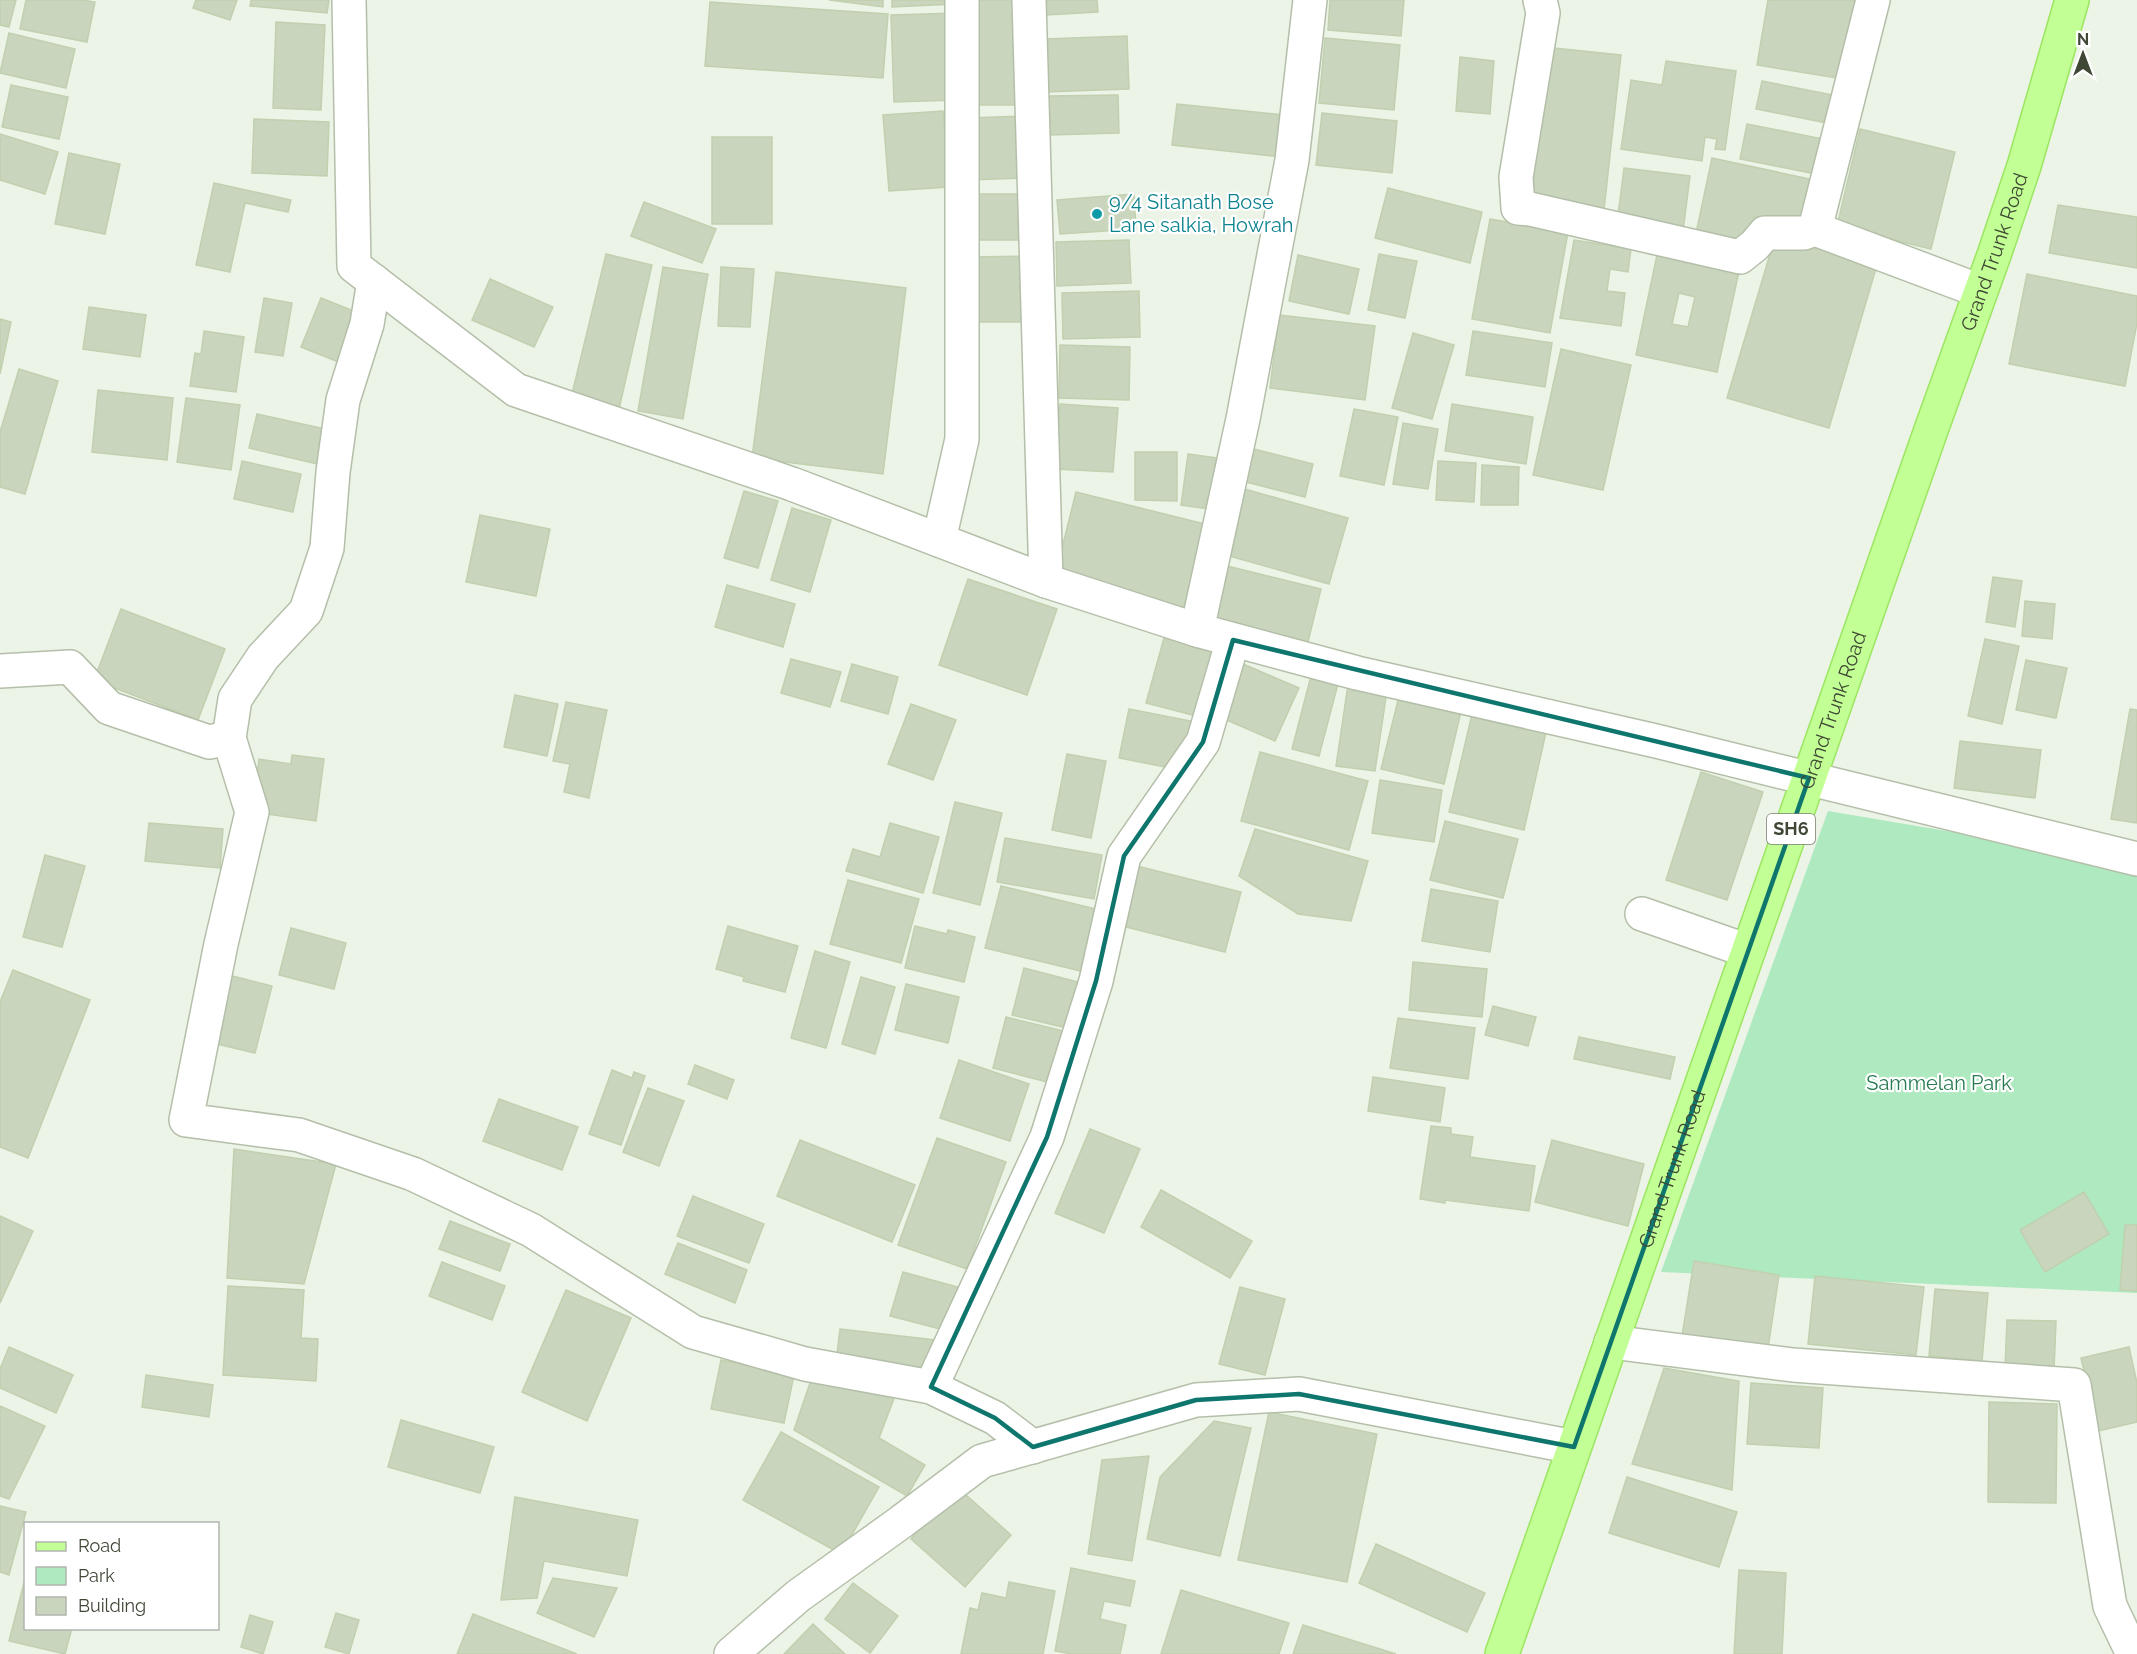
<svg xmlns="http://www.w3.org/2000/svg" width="2137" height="1654" font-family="Raleway,sans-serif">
	<rect width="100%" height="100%" fill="#ecf4e7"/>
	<path fill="#aee9c0" d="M1828 811 2137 863V1293L1661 1272Z"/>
	<g fill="#c9d5bc" stroke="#c1d0af" stroke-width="1.5" fill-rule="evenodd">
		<path d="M0 0H16L9 27 0 25Z"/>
		<path d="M26 0H82L95 2 87 42 20 29Z"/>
		<path d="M196 0H237L230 20 193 8Z"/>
		<path d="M251 0H329L327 13 250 6Z"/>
		<path d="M829 0H883V7Z"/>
		<path d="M892 0H956V4L892 7Z"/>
		<rect x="971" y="0" width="49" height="105"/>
		<path d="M1045 0H1097L1098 12 1046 15Z"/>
		<path d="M1330 0H1404L1401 36 1328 30Z"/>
		<path d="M1768 0H1863L1849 80 1757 65Z"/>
		<path d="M710 2 888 14 883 78 705 66Z"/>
		<path d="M955 13 957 100 894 102 891 15Z"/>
		<path d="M276 22 325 25 321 110 273 108Z"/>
		<path d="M9 33 75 49 66 88 0 73Z"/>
		<path d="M1127 36 1129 89 1046 92 1045 39Z"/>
		<path d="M1325 38 1400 45 1394 110 1319 103Z"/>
		<path d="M1544 47 1621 55 1604 210 1529 202Z"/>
		<path d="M1460 57 1494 61 1490 114 1456 111Z"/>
		<path d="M1666 61 1736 71 1725 150 1715 149 1717 139 1705 137 1702 161 1621 149 1631 80 1662 85Z"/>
		<path d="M1762 81 1833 95 1827 123 1756 109Z"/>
		<path d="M11 85 68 97 59 139 2 127Z"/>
		<path d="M1118 95 1119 133 1050 135 1049 96Z"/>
		<path d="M1177 104 1295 116 1291 158 1172 145Z"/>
		<path d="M943 111 949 187 889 191 883 115Z"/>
		<path d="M1322 113 1397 121 1392 173 1316 165Z"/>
		<path d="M1026 116 1028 178 968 180 967 118Z"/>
		<path d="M254 119 329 122 327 176 252 173Z"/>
		<path d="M1747 124 1833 141 1826 176 1740 159Z"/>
		<path d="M1860 129 1955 152 1931 249 1837 226Z"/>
		<path d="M0 134 58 152 45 194 0 180Z"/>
		<rect x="712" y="137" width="60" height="87"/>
		<path d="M69 153 120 164 105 234 55 224Z"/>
		<path d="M1712 158 1819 181 1809 229 1754 217 1748 249 1695 238Z"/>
		<path d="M1624 168 1690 176 1683 231 1617 223Z"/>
		<path d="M214 183 291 200 288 212 245 203 230 272 196 265Z"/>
		<path d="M1388 188 1482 212 1470 263 1375 238Z"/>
		<path d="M965 194H1032V240H964Z"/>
		<path d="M1134 194 1136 229 1060 234 1057 200Z"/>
		<path d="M644 202 716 229 702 263 631 236Z"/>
		<path d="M2058 205 2137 217V268L2049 253Z"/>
		<path d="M1490 219 1568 232 1550 333 1472 319Z"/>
		<path d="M1776 234 1877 265 1829 428 1727 398Z"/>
		<path d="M1129 240 1131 283 1057 286 1056 242Z"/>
		<path d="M1574 240 1631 249 1628 272 1610 269 1607 291 1625 293 1621 326 1560 318Z"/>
		<path d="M1658 250 1740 267 1717 372 1636 355ZM1679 293 1695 297 1688 327 1672 324Z"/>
		<path d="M606 254 652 265 619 409 571 398Z"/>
		<path d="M1379 254 1417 261 1405 318 1368 310Z"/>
		<path d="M1298 255 1359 269 1349 314 1289 301Z"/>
		<path d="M1027 256V322H968V257Z"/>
		<path d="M663 267 708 274 683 419 638 411Z"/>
		<path d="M721 267 754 269 750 327 718 326Z"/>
		<path d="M776 272 906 288 883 474 752 458Z"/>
		<path d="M2027 274 2137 296V323L2125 386 2009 364Z"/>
		<path d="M490 279 553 307 534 347 472 320Z"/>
		<path d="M1139 291 1140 337 1063 339 1062 293Z"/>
		<path d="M264 298 292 303 283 356 255 352Z"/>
		<path d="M321 298 361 314 341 363 301 347Z"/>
		<path d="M89 307 146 315 140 357 83 349Z"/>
		<path d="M1279 315 1375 326 1365 400 1270 388Z"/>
		<path d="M0 319 11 322 0 374Z"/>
		<path d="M204 331 244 337 236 392 190 386 195 353 201 354Z"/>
		<path d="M1473 331 1552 343 1545 387 1466 375Z"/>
		<path d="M1413 333 1454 345 1432 419 1392 408Z"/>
		<path d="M1060 345 1130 347 1129 400 1059 398Z"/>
		<path d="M1561 349 1631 365 1603 490 1533 475Z"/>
		<path d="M19 369 58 381 25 494 0 487V432Z"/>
		<path d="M98 390 173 398 167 460 92 452Z"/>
		<path d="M186 398 240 405 231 470 177 462Z"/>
		<path d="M1060 404 1118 408 1113 472 1055 469Z"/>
		<path d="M1452 404 1533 417 1526 464 1445 451Z"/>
		<path d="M1354 409 1398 417 1384 485 1340 476Z"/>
		<path d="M257 414 330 430 322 465 249 448Z"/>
		<path d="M1403 423 1438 429 1428 489 1393 484Z"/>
		<path d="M1246 447 1313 464 1305 497 1238 480Z"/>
		<path d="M1135 452H1177V501L1135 500Z"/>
		<path d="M1188 454 1224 459 1216 510 1181 505Z"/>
		<path d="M242 461 301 474 293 512 234 499Z"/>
		<path d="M1438 461 1476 463 1474 502 1436 500Z"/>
		<path d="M1482 465 1519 467 1518 505H1481Z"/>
		<path d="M1241 488 1348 518 1329 584 1222 554Z"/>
		<path d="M744 491 778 501 758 568 724 558Z"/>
		<path d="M1076 492 1205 524 1184 608 1055 576Z"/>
		<path d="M792 508 831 520 810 592 771 580Z"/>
		<path d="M480 515 550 529 536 596 466 582Z"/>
		<path d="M1215 563 1321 589 1307 646 1201 619Z"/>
		<path d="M1993 577 2022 581 2015 627 1986 622Z"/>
		<path d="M968 579 1057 609 1027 695 939 665Z"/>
		<path d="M727 585 795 604 783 647 715 627Z"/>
		<path d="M2025 601 2055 604 2052 639 2022 636Z"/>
		<path d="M121 609 225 649 198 720 94 680Z"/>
		<path d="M1164 638 1222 653 1204 718 1146 703Z"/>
		<path d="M1985 639 2019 646 2002 724 1968 716Z"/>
		<path d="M791 659 841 672 830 707 781 693Z"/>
		<path d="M2026 660 2067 668 2056 718 2016 710Z"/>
		<path d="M1236 661 1299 688 1275 741 1213 714Z"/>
		<path d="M852 664 898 677 888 714 841 701Z"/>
		<path d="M1312 672 1339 680 1319 756 1292 749Z"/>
		<path d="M1349 678 1388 684 1375 771 1336 766Z"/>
		<path d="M1401 688 1463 703 1444 784 1381 769Z"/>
		<path d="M515 695 558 704 547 756 504 747Z"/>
		<path d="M566 702 607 710 589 798 564 792 570 764 553 761Z"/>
		<path d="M911 704 956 720 933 780 888 764Z"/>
		<path d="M1129 709 1191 721 1181 770 1119 758Z"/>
		<path d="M2130 709 2137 710V823L2111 819Z"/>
		<path d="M1473 710 1547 728 1524 830 1449 812Z"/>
		<path d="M1960 741 2041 750 2035 798 1954 788Z"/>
		<path d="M1260 752 1368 781 1349 850 1241 821Z"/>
		<path d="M1067 754 1106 761 1091 838 1052 830Z"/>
		<path d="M292 755 324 759 316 821 252 812 259 759 291 764Z"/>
		<path d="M1701 772 1763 792 1727 900 1666 880Z"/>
		<path d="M1380 780 1442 790 1434 842 1372 833Z"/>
		<path d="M955 802 1002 813 980 905 933 893Z"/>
		<path d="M1445 821 1518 839 1503 898 1430 880Z"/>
		<path d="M149 823 223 829 220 868 145 861Z"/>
		<path d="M890 823 939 837 923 893 846 871 853 849 880 857Z"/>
		<path d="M1255 829 1368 861 1351 921 1298 914 1239 876Z"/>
		<path d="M1005 838 1102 855 1094 899 997 882Z"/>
		<path d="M45 855 85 866 62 947 23 937Z"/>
		<path d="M1133 865 1241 892 1225 952 1118 925Z"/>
		<path d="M848 880 919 899 901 963 830 944Z"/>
		<path d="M1001 886 1104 911 1089 973 985 948Z"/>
		<path d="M1431 889 1498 901 1490 952 1422 941Z"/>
		<path d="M728 926 798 946 785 992 743 981 744 977 716 969Z"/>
		<path d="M915 926 947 934 948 930 975 937 964 982 905 968Z"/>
		<path d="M291 928 346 943 334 989 279 975Z"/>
		<path d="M815 951 850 962 826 1048 791 1038Z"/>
		<path d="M1413 962 1487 969 1482 1017 1409 1010Z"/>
		<path d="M1024 968 1082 983 1071 1029 1012 1015Z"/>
		<path d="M13 970 90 1000 28 1158 0 1147V1002Z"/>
		<path d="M221 973 272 986 255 1053 204 1041Z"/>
		<path d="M861 977 895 987 875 1054 842 1044Z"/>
		<path d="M906 984 959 997 948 1043 895 1030Z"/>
		<path d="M1493 1006 1536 1017 1528 1046 1485 1035Z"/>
		<path d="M1006 1017 1072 1033 1059 1085 993 1068Z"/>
		<path d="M1398 1018 1475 1028 1468 1079 1390 1068Z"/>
		<path d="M1579 1037 1675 1057 1670 1079 1574 1059Z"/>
		<path d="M959 1060 1029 1084 1010 1141 940 1118Z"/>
		<path d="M695 1065 734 1080 727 1099 688 1084Z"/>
		<path d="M612 1070 632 1078 634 1072 645 1076 621 1145 589 1134Z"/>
		<path d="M1373 1077 1445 1088 1440 1122 1368 1111Z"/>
		<path d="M648 1088 684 1101 659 1166 623 1152Z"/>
		<path d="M499 1099 578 1127 562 1170 483 1141Z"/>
		<path d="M1431 1126 1451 1128V1134L1473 1137 1470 1157 1535 1166 1529 1211 1445 1200V1203L1420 1199Z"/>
		<path d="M1090 1129 1140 1149 1104 1233 1055 1213Z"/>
		<path d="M937 1138 1006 1162 967 1269 898 1245Z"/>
		<path d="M800 1140 915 1185 892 1242 777 1196Z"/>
		<path d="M1552 1140 1644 1164 1628 1226 1535 1202Z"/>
		<path d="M234 1149 336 1164 304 1284 227 1278Z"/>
		<path d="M1161 1190 1252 1241 1230 1278 1141 1227Z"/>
		<path d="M2084 1192 2109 1234 2045 1272 2020 1230Z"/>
		<path d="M693 1196 764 1224 749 1263 677 1236Z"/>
		<path d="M0 1216 33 1231 0 1303Z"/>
		<path d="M450 1221 510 1244 500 1271 439 1249Z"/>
		<path d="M2125 1225H2137V1291L2120 1290Z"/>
		<path d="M678 1243 747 1270 735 1303 665 1274Z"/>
		<path d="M1694 1261 1779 1275 1767 1355 1681 1342Z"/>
		<path d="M442 1262 505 1286 492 1320 429 1296Z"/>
		<path d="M903 1272 961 1288 948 1331 890 1316Z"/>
		<path d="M1815 1276 1924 1287 1916 1355 1808 1344Z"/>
		<path d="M228 1286 304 1290 301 1338 318 1339 316 1381 223 1375Z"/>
		<path d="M1240 1287 1285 1299 1265 1375 1219 1364Z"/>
		<path d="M1935 1289 1988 1293 1982 1361 1929 1356Z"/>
		<path d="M566 1290 631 1318 587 1421 522 1392Z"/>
		<path d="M2007 1320 2056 1321 2054 1370 2005 1368Z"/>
		<path d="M840 1329 935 1340 931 1373 836 1362Z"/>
		<path d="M9 1347 73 1375 56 1413 0 1388V1369Z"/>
		<path d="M2129 1347 2137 1383V1422L2098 1431 2081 1358Z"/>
		<path d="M721 1360 794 1375 784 1423 711 1409Z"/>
		<path d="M1664 1368 1739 1381 1732 1490 1632 1464Z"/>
		<path d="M146 1375 213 1385 209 1417 142 1407Z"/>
		<path d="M812 1377 898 1388 879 1438 925 1465 907 1496 794 1430Z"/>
		<path d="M1751 1383 1823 1388 1819 1448 1747 1444Z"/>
		<path d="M1989 1402 2057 1404 2056 1503 1988 1502Z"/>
		<path d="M0 1406 45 1426 9 1499 0 1496Z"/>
		<path d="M1269 1412 1377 1434 1347 1582 1238 1560Z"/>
		<path d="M401 1420 494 1447 480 1493 388 1467Z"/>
		<path d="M1214 1421 1251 1428 1220 1556 1147 1539 1160 1477Z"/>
		<path d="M781 1432 879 1487 841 1554 743 1500Z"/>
		<path d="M1149 1456 1132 1561 1088 1554 1102 1460Z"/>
		<path d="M1627 1477 1737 1512 1719 1567 1609 1533Z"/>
		<path d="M957 1487 1011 1535 965 1587 911 1539Z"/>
		<path d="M515 1497 638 1520 627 1576 544 1561 537 1598 501 1600Z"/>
		<path d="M0 1506 26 1512 9 1575 0 1572Z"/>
		<path d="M1376 1544 1485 1593 1467 1632 1359 1583Z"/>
		<path d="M1071 1568 1135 1581 1130 1606 1104 1601 1100 1619 1126 1625 1120 1654H1072L1055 1651Z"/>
		<path d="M1739 1570 1786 1573 1782 1654H1734Z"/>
		<path d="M26 1575V1628H72L65 1654 9 1641Z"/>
		<path d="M553 1578 617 1588 594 1637 537 1613Z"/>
		<path d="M1009 1582 1055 1591 1043 1654H961L970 1608 978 1610 982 1593 1006 1598Z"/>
		<path d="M853 1583 898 1616 870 1653 825 1619Z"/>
		<path d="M1181 1590 1289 1623 1279 1654H1161Z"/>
		<path d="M336 1613 359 1620 349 1654 325 1647Z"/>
		<path d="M473 1614 577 1654H457Z"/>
		<path d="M250 1615 273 1622 263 1654 241 1647Z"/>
		<path d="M813 1624 845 1654H784Z"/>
		<path d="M1303 1625 1396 1654H1293Z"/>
	</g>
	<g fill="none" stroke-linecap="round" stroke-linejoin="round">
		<g stroke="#b4bfa9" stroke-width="36">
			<g id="minor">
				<path d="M349 0 354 266 516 390 792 484 1046 581 1197 630 1357 673 1656 741 2137 859"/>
				<path d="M1029 0 1046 581"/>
				<path d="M1540 0 1543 13 1516 177 1518 208 1530 209 1740 257 1755 245 1765 233H1804L1815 229 1980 291"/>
				<path d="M1815 229 1873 0"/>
				<path d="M939 540 962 439V0"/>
				<path d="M1197 630 1243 419 1292 160 1310 0"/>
				<path d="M0 671 70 667 109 708 209 742 229 738 252 812 221 944 186 1120 299 1135 413 1174 531 1230 693 1332 805 1364 931 1387 995 1418 1033 1447"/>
				<path d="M229 738 235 699 263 657 306 611 327 548 333 472 343 400 367 324 374 281"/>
				<path d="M1642 914 1748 951"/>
				<path d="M1611 1342 1793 1365 2074 1385 2110 1606 2133 1654"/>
				<path d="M931 1387 1047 1137 1096 981 1124 856 1203 742 1233 640"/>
				<path d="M731 1654 798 1596 901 1522 982 1461 1196 1400 1299 1394 1574 1447"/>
			</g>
		</g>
		<g stroke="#9ce662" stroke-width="36">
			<g id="primary">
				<path id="s1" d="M1502 1654 1931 430 1994 255 2024 166 2072 0"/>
			</g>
		</g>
		<use href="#minor" stroke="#fff" stroke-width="33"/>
		<use href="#primary" stroke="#c2ff94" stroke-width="33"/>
	</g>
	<path fill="none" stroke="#0f766e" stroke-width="4.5" stroke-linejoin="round" d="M1233 640 1809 778 1574 1447 1299 1394 1196 1400 1033 1447 995 1418 931 1387 1047 1137 1096 981 1124 856 1203 742Z"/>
	<circle fill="#0f9aa8" stroke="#fff" stroke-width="2" cx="1097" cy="214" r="6"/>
	<g text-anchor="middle" stroke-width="4.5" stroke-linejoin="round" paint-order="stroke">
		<rect fill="#fff" stroke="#797e72" stroke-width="1.5" x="1767" y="814" width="48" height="30" rx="4.5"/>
		<g font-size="18" font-weight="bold" fill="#3f4735">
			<text x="1791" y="835">SH6</text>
		</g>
		<g font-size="20" fill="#0d838f" stroke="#fff" text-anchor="start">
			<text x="1109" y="209">9/4 Sitanath Bose<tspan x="1109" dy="23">Lane salkia, Howrah</tspan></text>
		</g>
		<g font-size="20" fill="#3f4735" stroke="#fff">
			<text dy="7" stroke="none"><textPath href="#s1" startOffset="1486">Grand Trunk Road</textPath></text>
			<text dy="7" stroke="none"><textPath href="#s1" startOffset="1000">Grand Trunk Road</textPath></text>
			<text dy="7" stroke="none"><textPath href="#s1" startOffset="514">Grand Trunk Road</textPath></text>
		</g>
		<g font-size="20" fill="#277a4f" stroke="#fff">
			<text x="1939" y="1090">Sammelan Park</text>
		</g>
	</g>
	<rect x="24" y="1522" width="195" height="108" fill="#ffffff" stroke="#b2b5ae" stroke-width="1.5"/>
	<rect x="36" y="1542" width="30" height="9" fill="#c2ff94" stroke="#b2b5ae" stroke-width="1.5"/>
	<text x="78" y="1552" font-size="18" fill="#3f4735">Road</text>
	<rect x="36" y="1567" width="30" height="18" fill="#aee9c0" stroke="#b2b5ae" stroke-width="1.5"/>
	<text x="78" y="1582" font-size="18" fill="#3f4735">Park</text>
	<rect x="36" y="1597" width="30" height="18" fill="#c9d5bc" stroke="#b2b5ae" stroke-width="1.5"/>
	<text x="78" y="1612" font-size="18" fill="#3f4735">Building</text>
	<g transform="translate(2083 54)" stroke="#ffffff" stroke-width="4.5" paint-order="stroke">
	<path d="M0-4.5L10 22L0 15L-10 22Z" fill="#3f4735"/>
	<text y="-9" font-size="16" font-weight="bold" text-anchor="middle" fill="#3f4735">N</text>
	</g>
</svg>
